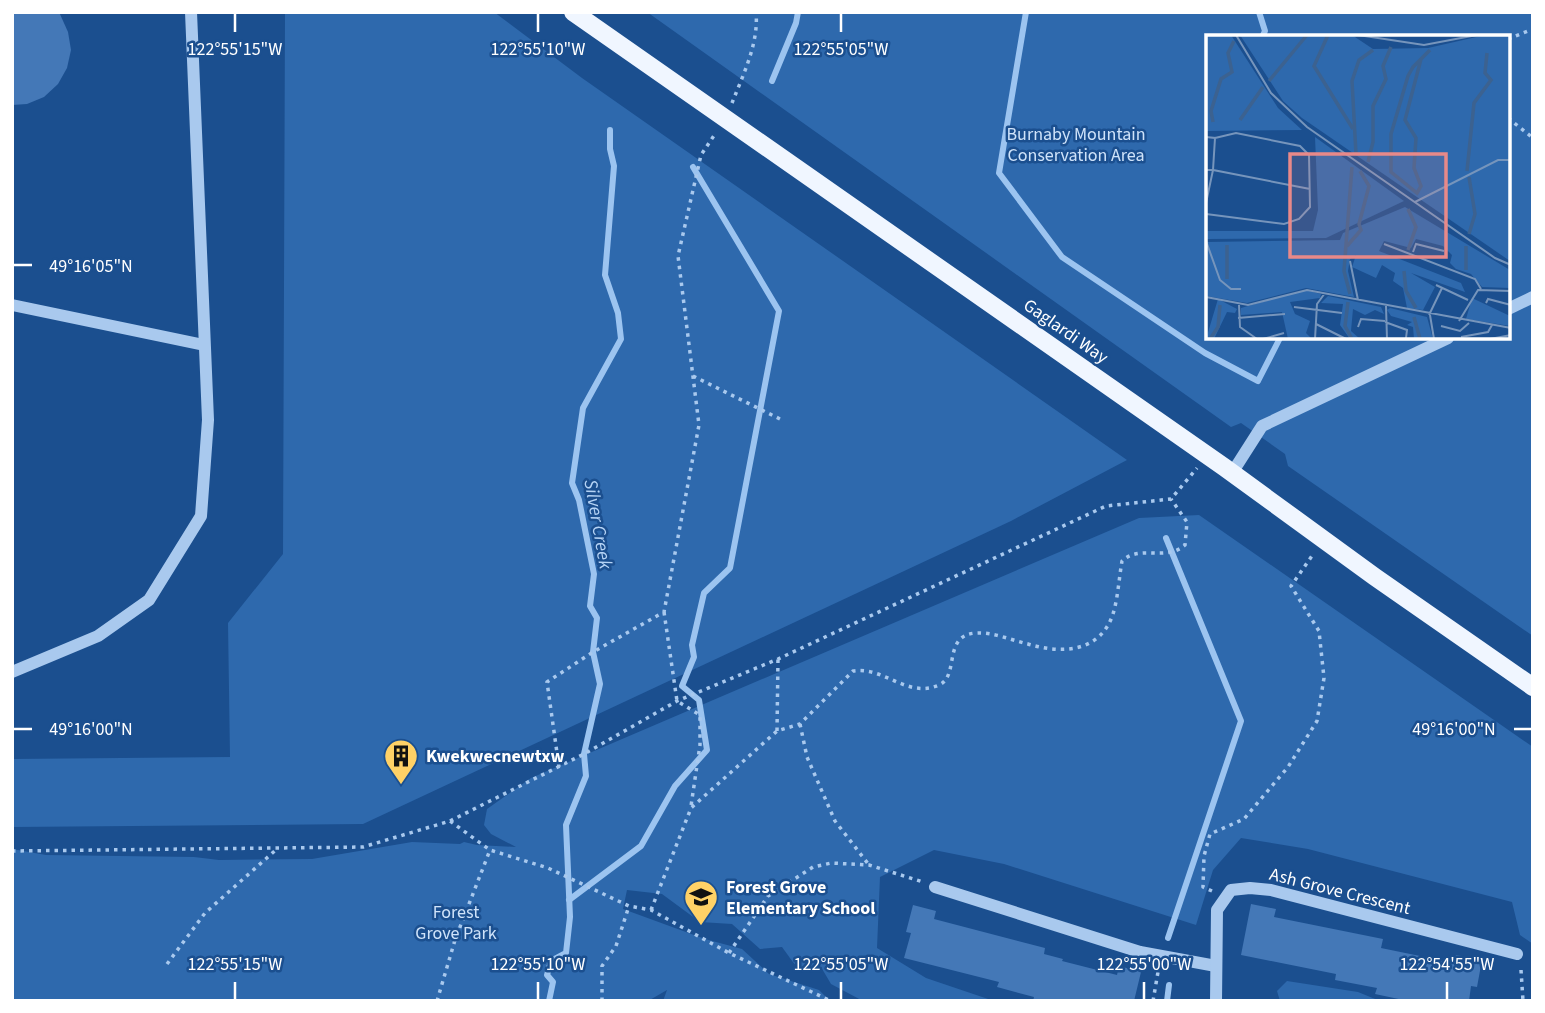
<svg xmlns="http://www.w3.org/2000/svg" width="1545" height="1013" font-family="'Source Sans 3',sans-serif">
	<rect width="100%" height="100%" fill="#1b4f8f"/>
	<g fill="#2e69ad" fill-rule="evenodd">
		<path d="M285 12H494L582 78 1127 460 1011 521 363 824 12 827V759L230 757 228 623 283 554Z"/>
		<path d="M647 12H1533V636L1288 466 1285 454 1241 423 1231 427ZM1207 37H1508V338H1207Z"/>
		<path d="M1199 515 1533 747V944L1520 935 1512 902 1308 849 1241 838 1213 870 1196 925 1004 864 934 850 880 877 877 948 926 978 994 1001H863L831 984 821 967C799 977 795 964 782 947L760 949 732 924 700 922 662 894 627 890 623 909 705 939 742 949 769 974 819 990 830 1001H663L667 990 648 1001H12V849L46 855 194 857 219 860 312 859 412 842 460 844 464 842 477 845 516 847 491 834 484 825 487 809 531 778 1139 518Z"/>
		<path d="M1287 981 1358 992 1380 1001H1280L1277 991Z"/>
	</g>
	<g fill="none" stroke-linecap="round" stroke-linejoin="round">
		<g stroke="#9cc4f0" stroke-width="6">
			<path d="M1026 12 999 173 1062 257 1205 353 1258 381 1280 338"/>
			<path d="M1259 12 1265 31 1262 37"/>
			<path d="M772 81 796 23 798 12"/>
			<path d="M1166 538 1241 721 1168 938"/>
			<path d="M569 900 641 846 675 786 707 750 699 700 682 686 694 657 692 645 704 593 730 568 779 311 693 167"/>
			<path d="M549 1001 553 982 547 975 551 961 566 953 570 917 566 825 586 776 584 754 600 684 593 652 597 618 590 606 594 574 579 500 572 483 583 408 621 339 618 313 605 275 614 166 610 149V130"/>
			<path d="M1167 1001 1169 985"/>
		</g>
	</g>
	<g fill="#4478b7">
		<path d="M12 12H59L68 32 71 50 67 68 58 84 44 97 27 104 12 105Z"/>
		<path d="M1251 904 1276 909 1274 917 1383 939 1381 948 1454 963 1456 955 1482 960 1477 987 1471 986 1469 1001H1408L1375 994 1377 988 1335 980 1336 974 1241 955Z"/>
		<path d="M913 905 936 911 934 919 1045 948 1044 954 1063 959 1062 961 1117 975 1119 966 1141 972 1134 1001H1033L1034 997 997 987 999 982 904 958 911 933 906 932Z"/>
	</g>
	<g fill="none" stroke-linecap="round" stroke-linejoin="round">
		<g stroke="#a9c9ee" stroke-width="3.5" stroke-dasharray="3.5 5" stroke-linecap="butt">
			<path d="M1508 39 1533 29"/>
			<path d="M732 103C743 75 759 43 756 12"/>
			<path d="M1508 118 1533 138"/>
			<path d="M693 376 780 419"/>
			<path d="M664 612 677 701 700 715V745L691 806"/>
			<path d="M800 724 807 757 835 821 869 865"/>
			<path d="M777 731 778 659"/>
			<path d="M559 767 547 682 593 652 664 612 699 425 678 256 701 155 715 134"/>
			<path d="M450 821 584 754 677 701 778 659 1106 506 1171 499 1197 468"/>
			<path d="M12 851 363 847 450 821 490 850 548 868 629 906 651 910 729 953 831 1001"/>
			<path d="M1212 891 1203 887 1204 856 1210 834 1244 819 1288 767 1317 721 1324 678 1319 631 1291 586 1314 553"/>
			<path d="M651 910 691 808 777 731 800 724 853 671C884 666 907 699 939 685 960 676 942 635 976 633 993 632 1011 640 1028 644 1061 654 1100 653 1113 614 1118 598 1119 578 1122 561 1140 544 1166 562 1185 545L1187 522 1171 499"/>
			<path d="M729 953 768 896 813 867 831 863 869 865 923 882"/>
			<path d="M167 964 205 913 278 848"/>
			<path d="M1521 970 1523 1001"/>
			<path d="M437 1001 455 940 490 850"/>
			<path d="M602 1001V966L616 946 629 906"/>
			<path d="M1153 1001 1158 972"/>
		</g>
		<g stroke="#a9c9ee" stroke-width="12">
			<path d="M12 305 204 345"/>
			<path d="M1508 309 1533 297"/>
			<path d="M1232 473 1262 426 1448 338"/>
			<path d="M12 672 98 636 149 600 201 516 208 420 191 12"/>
			<path d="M935 887 1140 952 1216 966"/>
			<path d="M1216 1001 1217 910 1231 890 1250 888 1271 890 1517 954"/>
		</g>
		<path stroke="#f0f6ff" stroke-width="18" d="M573 12 1224 467 1375 577 1533 687"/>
	</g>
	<path fill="none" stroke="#fff" stroke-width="2.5" d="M235 14V32M538 14V32M841 14V32M14 265H32M14 729H32M1514 729H1531M235 982V999M538 982V999M841 982V999M1144 982V999M1447 982V999"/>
	<defs>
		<g id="building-pin" transform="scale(1.75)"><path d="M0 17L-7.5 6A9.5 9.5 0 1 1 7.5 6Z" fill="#ffd166" stroke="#1b4f8f"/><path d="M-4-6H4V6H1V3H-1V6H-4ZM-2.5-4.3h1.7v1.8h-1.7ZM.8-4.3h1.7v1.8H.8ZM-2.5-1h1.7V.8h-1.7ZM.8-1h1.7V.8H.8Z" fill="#111"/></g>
		<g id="school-pin" transform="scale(1.75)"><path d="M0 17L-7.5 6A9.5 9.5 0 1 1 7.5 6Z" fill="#ffd166" stroke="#1b4f8f"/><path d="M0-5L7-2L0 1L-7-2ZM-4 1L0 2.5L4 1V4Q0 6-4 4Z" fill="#111"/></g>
	</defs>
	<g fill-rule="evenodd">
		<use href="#building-pin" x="401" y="756"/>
		<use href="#school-pin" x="701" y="897"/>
	</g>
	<g text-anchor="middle" stroke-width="5" stroke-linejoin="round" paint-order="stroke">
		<g font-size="18" fill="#cfe3fa" stroke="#1b4f8f">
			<text x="1076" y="140">Burnaby Mountain<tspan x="1076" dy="21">Conservation Area</tspan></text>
			<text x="456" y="918">Forest<tspan x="456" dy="21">Grove Park</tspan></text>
		</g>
		<g font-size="18" fill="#fff" stroke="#1b4f8f">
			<text transform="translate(1066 331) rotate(35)" y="6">Gaglardi Way</text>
			<text transform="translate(1340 891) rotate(14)" y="6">Ash Grove Crescent</text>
		</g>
		<g font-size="18" font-weight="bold" fill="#fff" stroke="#1b4f8f" text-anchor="start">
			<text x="426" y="762">Kwekwecnewtxw</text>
			<text x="726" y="893">Forest Grove<tspan x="726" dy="21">Elementary School</tspan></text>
		</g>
		<g font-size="19" font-style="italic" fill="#b5d3f5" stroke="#1b4f8f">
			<text transform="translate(599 524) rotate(80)" y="7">Silver Creek</text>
		</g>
	</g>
	<g transform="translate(1206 35)">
		<rect width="304" height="304" fill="#1b4f8f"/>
		<path d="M0 0H25L72 73 96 95 0 96ZM34 0H146L167 14 222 13 279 0H304V226L96 83 77 66ZM109 102 198 166 120 203 0 204V196H107L112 175ZM199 172 304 235V253L276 252 265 239 250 234 244 228 246 220 237 211 210 204 205 213 178 206 173 216 255 248 259 257 205 238 229 252 217 275 201 273 197 253 187 246 189 238 176 230 170 243 146 232 150 220 144 224 142 236 148 262 100 253 41 268 0 261V207L134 205 137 198ZM99 255 115 259 114 263 84 267 89 279 104 286 100 298 106 304H82L76 277 35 280V273ZM122 261 175 272 178 279 169 275 159 280 147 274 145 296 154 304H144L134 290 137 269 115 268ZM266 263 304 281V291L260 284ZM12 264 31 274 29 278 21 277 8 304H0ZM184 273 221 282 227 304H208L207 292 201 290 206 287 185 281 181 275Z" fill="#2e69ad"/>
		<path fill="none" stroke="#3c6290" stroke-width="3.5" d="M122 0 108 31 147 94M215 24 199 85 210 103 208 133 215 151 211 158 185 137V99L202 41 207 32 224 15M63 46 101 0M34 85 57 52M7 87 5 76 15 44 26 37 22 18 28 6M150 119 146 46 153 25 167 15M162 127 167 107V71L180 44 177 31 185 12M261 136 268 68 285 45 279 38 281 18M263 142 269 179 263 199M202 174 210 192 202 215M21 210V244M141 211 155 195 153 189 163 151 154 136M260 211V235M198 236 200 256 210 273M144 259 138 236 146 132M142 267 139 291 146 304M208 282 214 304M4 304 12 292 14 270"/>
		<path fill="none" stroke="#7695bc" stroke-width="2" d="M30 0 65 58 101 92 289 223 305 230M152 0 218 10 271 0M0 102 9 103 7 135H0M209 167 292 125H305M0 168 7 135 104 154M0 179 78 189 93 184 104 172 103 120 94 111 30 98 9 103M0 206 14 245 25 254H35M178 209 269 244 275 254M207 217 210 209 238 216M144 226 152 265M230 250 262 265M0 262 42 270 101 255 305 293M280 268 282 264 305 270M33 270 34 292 51 304M180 271 181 304M88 272 136 278M223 280 236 253M224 280 228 304M32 283 79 279M253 286 272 255 305 256M179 287 201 295 200 303M110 289 140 304M235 291 254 296 263 288M152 292 155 284 179 286M255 302 282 297 286 290M57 304 78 298M109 304 111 269 119 258M284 304 305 300"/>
		<path fill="#e88989" fill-opacity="0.15" stroke="#e88989" stroke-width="3.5" d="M84 119H240V222H84Z"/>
		<rect width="304" height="304" fill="none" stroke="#fff" stroke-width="3.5"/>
	</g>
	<g font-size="18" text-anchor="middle" fill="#fff" stroke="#1b4f8f" stroke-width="5" stroke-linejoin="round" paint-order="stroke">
		<text x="235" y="55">122°55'15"W</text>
		<text x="538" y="55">122°55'10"W</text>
		<text x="841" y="55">122°55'05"W</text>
		<text x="91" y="272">49°16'05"N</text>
		<text x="91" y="735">49°16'00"N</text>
		<text x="1454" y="735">49°16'00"N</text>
		<text x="235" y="970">122°55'15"W</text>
		<text x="538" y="970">122°55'10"W</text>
		<text x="841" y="970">122°55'05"W</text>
		<text x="1144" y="970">122°55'00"W</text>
		<text x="1447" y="970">122°54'55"W</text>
	</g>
	<rect width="1545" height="1013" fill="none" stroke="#ffffff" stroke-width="28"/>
</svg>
